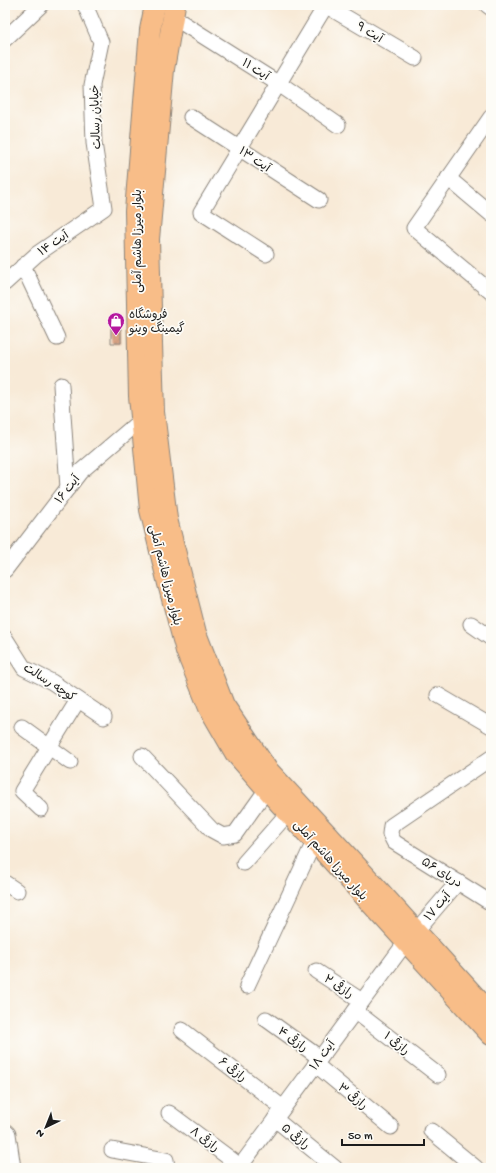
<svg xmlns="http://www.w3.org/2000/svg" width="496" height="1173" font-family="'Gochi Hand','Playpen Sans Arabic',sans-serif">
	<defs>
		<pattern id="building-hatch" width="6" height="6" patternUnits="userSpaceOnUse"><rect width="6" height="6" fill="#daa382"/><path d="M-1 1l2-2M0 6l6-6M5 7l2-2" fill="none" stroke="#b0846a"/></pattern>
	</defs>
	<rect width="100%" height="100%" fill="#fdfcf7"/>
	<filter id="ink" filterUnits="userSpaceOnUse"><feTurbulence type="fractalNoise" baseFrequency=".025" numOctaves="2"/><feDisplacementMap in="SourceGraphic" scale="8" xChannelSelector="R" yChannelSelector="G"/><feConvolveMatrix kernelMatrix="1 2 1 2 8 2 1 2 1" color-interpolation-filters="sRGB"/></filter>
	<filter id="wash" filterUnits="userSpaceOnUse"><feTurbulence type="fractalNoise" baseFrequency=".012" numOctaves="4" result="noise"/><feDisplacementMap in="SourceGraphic" scale="16" xChannelSelector="R" yChannelSelector="G"/><feGaussianBlur stdDeviation="0.9" result="paint"/><feColorMatrix in="noise" values="0 0 0 0 0 0 0 0 0 0 0 0 0 0 0 0 0 1.4 0 .05"/><feComposite in="paint" operator="in"/></filter>
	<g filter="url(#wash)">
		<rect width="100%" height="100%" fill="#f8ead7"/>
		<g id="blocks">
			<path fill="url(#building-hatch)" d="M111 328 121 329V343H111Z"/>
		</g>
	</g>
	<g filter="url(#ink)">
		<use href="#blocks" fill-opacity="0" stroke="#8a837a" stroke-width="1"/>
		<g fill="none" stroke-linecap="round" stroke-linejoin="round">
			<g stroke="#8a837a" stroke-width="17">
				<g id="minor">
					<path d="M325 5 415 58"/>
					<path d="M487 5 491 8"/>
					<path d="M173 17 279 84 338 125"/>
					<path d="M5 39 41 5"/>
					<path d="M191 117 319 200"/>
					<path d="M491 117 414 228 491 292"/>
					<path d="M448 178 491 214"/>
					<path d="M266 254 201 212 326 5"/>
					<path d="M23 266 57 338"/>
					<path d="M5 283 37 254 104 208 94 143 92 85 101 42 85 5"/>
					<path d="M61 385 68 488"/>
					<path d="M5 570 80 472 141 420"/>
					<path d="M471 624 491 638"/>
					<path d="M5 638 24 668 52 682 104 717"/>
					<path d="M438 695 491 726"/>
					<path d="M22 727 70 762"/>
					<path d="M142 756 212 830 223 836 235 834 267 789"/>
					<path d="M491 758 391 826 390 834 394 842 491 903"/>
					<path d="M41 809 22 791 78 700"/>
					<path d="M244 863 288 813"/>
					<path d="M5 883 17 891"/>
					<path d="M416 931 458 882"/>
					<path d="M316 971 362 1001"/>
					<path d="M247 986 314 842"/>
					<path d="M355 1011 438 1075"/>
					<path d="M266 1019 320 1058"/>
					<path d="M182 1030 283 1108"/>
					<path d="M315 1064 391 1127"/>
					<path d="M169 1113 240 1166"/>
					<path d="M275 1119 335 1168"/>
					<path d="M5 1131 8 1134 13 1168"/>
					<path d="M431 1131 476 1168"/>
					<path d="M112 1150 166 1160 167 1168"/>
					<path d="M239 1168 406 942"/>
				</g>
			</g>
			<g stroke="#8a837a" stroke-width="22">
				<g id="major">
					<path d="M155 5 150 30 135 211 139 396 150 510 168 584 186 651 209 708 235 753 279 803 491 1035"/>
					<path d="M175 5 164 69 149 239 154 412 167 519 196 633 224 705 267 769 366 876 491 1014"/>
				</g>
			</g>
			<use href="#minor" stroke="#fff" stroke-width="15"/>
			<use href="#major" stroke="#f8bd88" stroke-width="20"/>
		</g>
	</g>
	<defs>
		<g id="shop-pin" transform="scale(0.9)"><path d="M0 17L-7.5 6A9.5 9.5 0 1 1 7.5 6Z" fill="#b5179e" stroke="#fdfcf7"/><path d="M-5-2.5h2.3a2.7 3.5 0 0 1 5.4 0H5L5.5 6h-11ZM-1.5-2.5h3a1.5 2.3 0 0 0-3 0Z" fill="#fff"/></g>
	</defs>
	<g fill-rule="evenodd">
		<use href="#shop-pin" x="116" y="321"/>
	</g>
	<g text-anchor="middle" stroke-width="3.5" stroke-linejoin="round" paint-order="stroke">
		<g font-size="12" fill="#1c1c1c" stroke="#fdfcf7">
			<text transform="translate(370 32) rotate(31)" y="4">آیت ۹</text>
			<text transform="translate(256 69) rotate(32)" y="4">آیت ۱۱</text>
			<text transform="translate(95 117) rotate(-92)" y="4">خیابان رسالت</text>
			<text transform="translate(255 159) rotate(34)" y="4">آیت ۱۳</text>
			<text transform="translate(137 241) rotate(-90)" y="4">بلوار میرزا هاشم آملی</text>
			<text transform="translate(53 243) rotate(-35)" y="4">آيت ۱۴</text>
			<text transform="translate(67 489) rotate(-52)" y="4">آیت ۱۶</text>
			<text transform="translate(166 575) rotate(76)" y="4">بلوار میرزا هاشم آملی</text>
			<text transform="translate(50 682) rotate(33)" y="4">کوچه رسالت</text>
			<text transform="translate(331 860) rotate(48)" y="4">بلوار میرزا هاشم آملی</text>
			<text transform="translate(442 872) rotate(32)" y="4">دریای ۵۶</text>
			<text transform="translate(437 906) rotate(-50)" y="4">آیت ۱۷</text>
			<text transform="translate(339 986) rotate(33)" y="4">رازقی ۲</text>
			<text transform="translate(293 1039) rotate(36)" y="4">رازقی ۴</text>
			<text transform="translate(397 1043) rotate(38)" y="4">رازقی ۱</text>
			<text transform="translate(322 1055) rotate(-54)" y="4">آیت ۱۸</text>
			<text transform="translate(233 1069) rotate(38)" y="4">رازقی ۶</text>
			<text transform="translate(353 1096) rotate(39)" y="4">رازقی ۳</text>
			<text transform="translate(296 1136) rotate(39)" y="4">رازقی ۵</text>
			<text transform="translate(205 1139) rotate(37)" y="4">رازقی ۸</text>
		</g>
		<g font-size="12" fill="#1c1c1c" stroke="#fdfcf7" text-anchor="start">
			<text x="129" y="318">فروشگاه<tspan x="129" dy="14">گیمینگ وینو</tspan></text>
		</g>
	</g>
	<rect width="496" height="1173" fill="none" stroke="#fdfcf7" stroke-width="20"/>
	<g transform="translate(46 1127) rotate(223)" stroke="#fdfcf7" stroke-width="3" paint-order="stroke">
	<path d="M0-3L7 15L0 10L-7 15Z" fill="#1c1c1c"/>
	<text y="-6" font-size="11" font-weight="bold" text-anchor="middle" fill="#1c1c1c">N</text>
	</g>
	<path d="M342 1139v6h82v-6" fill="none" stroke="#1c1c1c" stroke-width="2"/>
	<text x="348" y="1139" font-size="12" fill="#1c1c1c" stroke="#fdfcf7" stroke-width="3" paint-order="stroke">50 m</text>
</svg>
